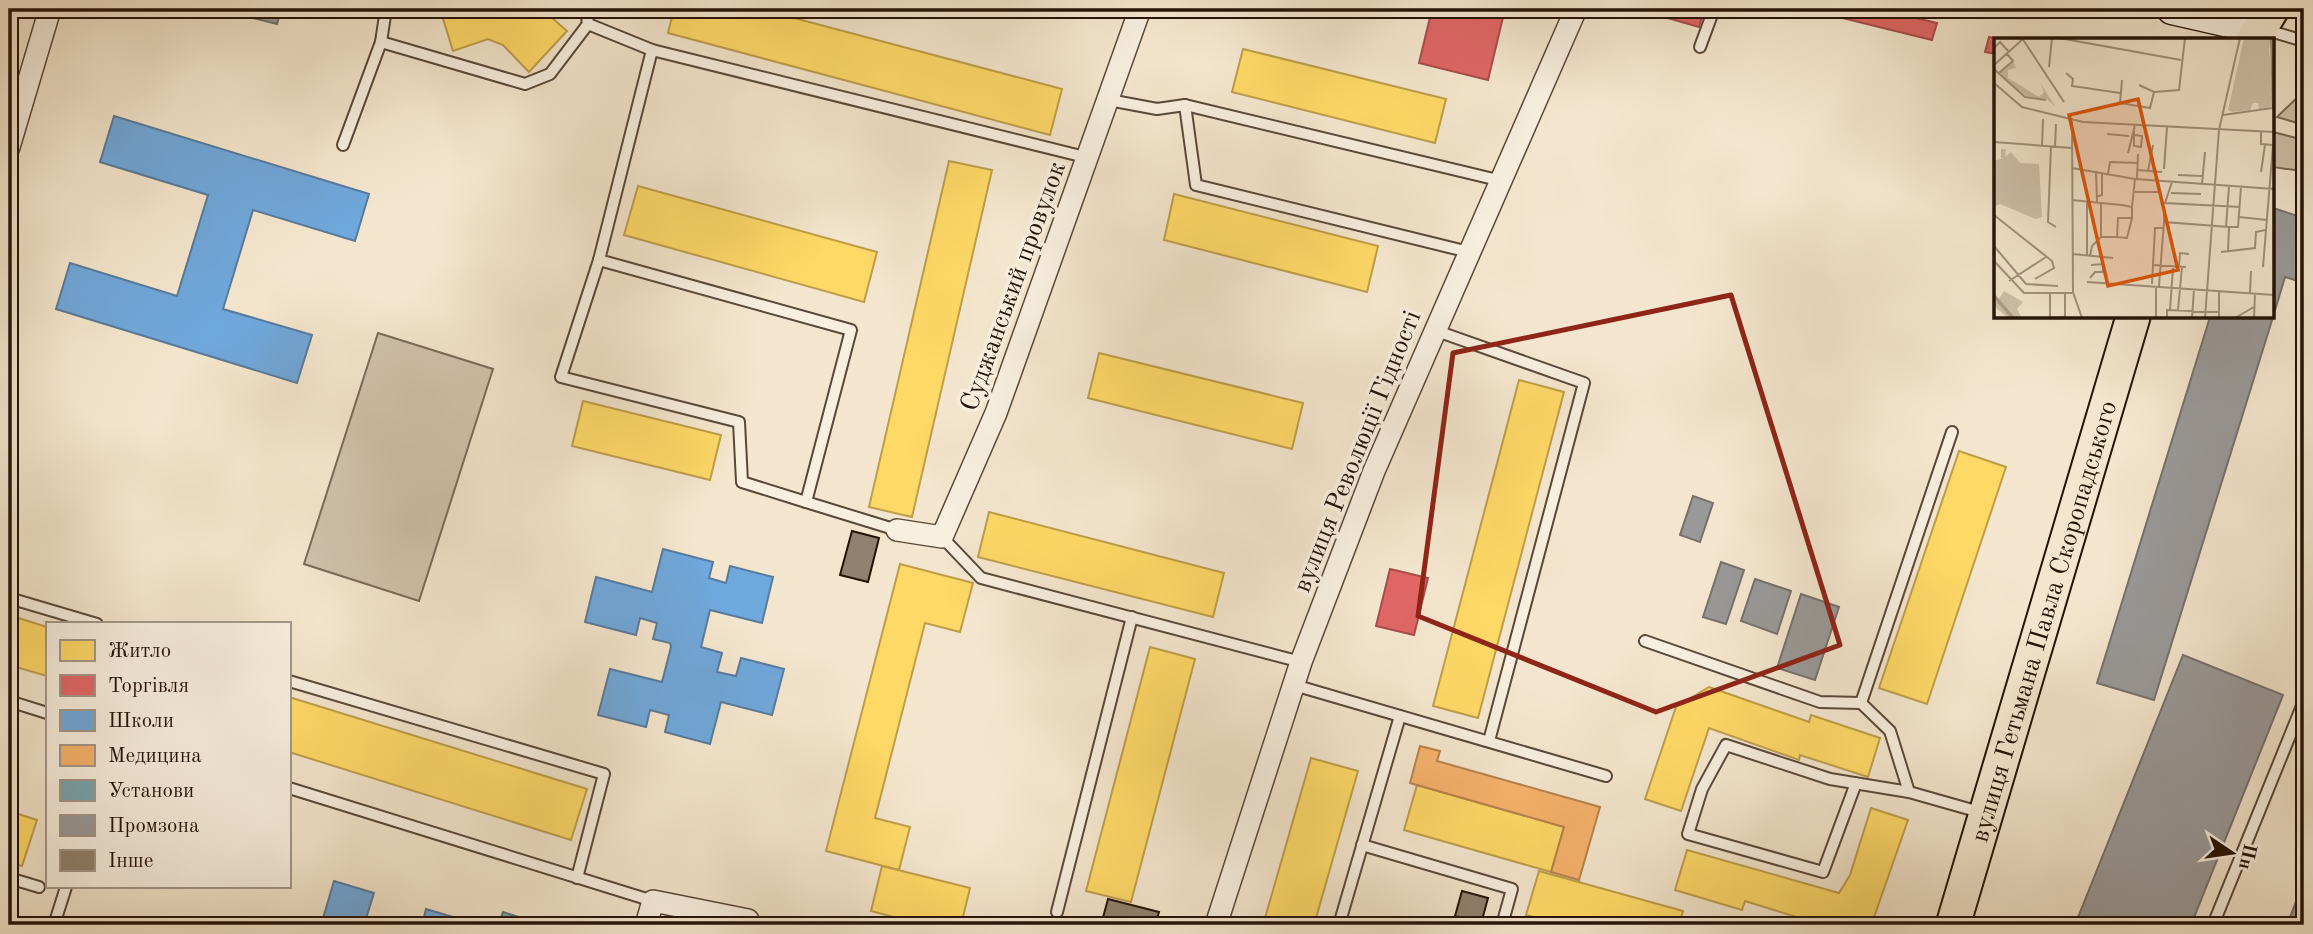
<svg xmlns="http://www.w3.org/2000/svg" width="2313" height="934" font-family="'Old Standard TT',serif">
	<rect width="100%" height="100%" fill="#f4e6ce"/>
	<filter id="stains"><feTurbulence type="fractalNoise" baseFrequency=".00286" numOctaves="4"/><feColorMatrix values="0 0 0 0 .2 0 0 0 0 .09 0 0 0 0 .02 0 0 0 .5 -.17"/></filter>
	<radialGradient id="worn" r=".72"><stop offset=".6" stop-color="#630" stop-opacity="0"/><stop offset="1" stop-color="#630" stop-opacity=".3"/></radialGradient>
	<g fill="#d1c2ac" stroke="#7b6a5a" stroke-width="2">
		<path d="M2304 91V125L2277 117Z"/>
		<path d="M2273 132 2304 140V175L2301 171 2273 167Z"/>
		<path d="M378 333 493 369 419 601 304 564Z"/>
	</g>
	<g fill="#ffd966" stroke="#be9e4a" stroke-width="2">
		<path d="M440 9H542L567 31 529 72 503 45 488 39 453 51Z"/>
		<path d="M674 9H760L1062 89 1050 135 668 33Z"/>
		<path d="M1243 49 1446 99 1435 143 1232 92Z"/>
		<path d="M949 161 992 170 912 517 869 507Z"/>
		<path d="M638 186 877 252 864 302 624 235Z"/>
		<path d="M1174 194 1378 246 1367 292 1164 240Z"/>
		<path d="M1099 353 1303 403 1292 449 1088 398Z"/>
		<path d="M1519 380 1564 392 1478 718 1433 706Z"/>
		<path d="M583 401 721 435 710 480 572 446Z"/>
		<path d="M1959 451 2006 467 1927 704 1879 688Z"/>
		<path d="M989 512 1224 573 1213 617 978 557Z"/>
		<path d="M900 564 973 583 960 632 925 623 875 818 910 827 899 870 826 851Z"/>
		<path d="M9 615 47 627V676L9 665Z"/>
		<path d="M1150 647 1195 659 1131 902 1086 891Z"/>
		<path d="M1709 687 1809 722 1811 715 1880 738 1868 777 1800 755 1799 760 1709 728 1681 811 1645 799 1676 707Z"/>
		<path d="M289 697 587 789 571 840 289 752Z"/>
		<path d="M1311 758 1358 771 1314 925H1263Z"/>
		<path d="M1417 785 1564 827 1551 872 1404 830Z"/>
		<path d="M1871 808 1908 820 1873 920 1865 925H1822L1745 901 1742 910 1675 890 1687 850 1839 893 1850 875Z"/>
		<path d="M9 811 37 820 22 866 9 862Z"/>
		<path d="M882 866 970 888 963 917 994 925H924L871 911Z"/>
		<path d="M1539 871 1683 911 1679 925H1564L1526 915Z"/>
	</g>
	<g fill="#e06666" stroke="#a84d4a" stroke-width="2">
		<path d="M1432 9H1505L1488 80 1419 63Z"/>
		<path d="M1636 9H1704L1699 27Z"/>
		<path d="M1806 9H1878L1937 23 1932 40Z"/>
		<path d="M1989 37 2001 40H1996V54L1985 52Z"/>
		<path d="M1390 569 1428 578 1414 635 1376 626Z"/>
	</g>
	<g fill="#6fa8dc" stroke="#597b9c" stroke-width="2">
		<path d="M114 116 369 194 355 241 253 210 223 309 312 335 297 383 56 309 70 263 177 296 208 195 100 162Z"/>
		<path d="M663 549 713 562 709 578 726 583 730 566 773 577 762 623 710 610 701 647 722 653 717 672 736 676 741 658 784 669 772 715 721 702 710 744 665 732 669 715 650 710 646 727 598 715 610 669 662 682 671 647 670 643 653 639 657 623 640 618 636 635 585 622 596 577 652 592Z"/>
		<path d="M334 881 374 893 364 925H321Z"/>
		<path d="M426 909 463 920 462 925H422Z"/>
	</g>
	<path fill="#f6b26b" stroke="#b7824d" stroke-width="2" d="M1420 746 1440 751 1437 761 1600 807 1579 880 1551 872 1564 827 1410 783Z"/>
	<path fill="#76a5af" stroke="#5e797d" stroke-width="2" d="M503 912 543 925H498Z"/>
	<g fill="#999" stroke="#76716d" stroke-width="2">
		<path d="M217 9H275L281 10 277 24Z"/>
		<path d="M2273 208 2304 218V283L2285 277 2273 317Z"/>
		<path d="M2210 317H2273L2154 700 2097 683Z"/>
		<path d="M1693 496 1713 503 1700 542 1680 535Z"/>
		<path d="M1721 562 1744 570 1726 624 1703 617Z"/>
		<path d="M1755 579 1791 591 1777 634 1741 621Z"/>
		<path d="M1801 594 1839 607 1815 680 1777 668Z"/>
		<path d="M2183 655 2283 695 2191 925H2075Z"/>
		<path d="M2304 881V925H2287Z"/>
	</g>
	<g fill="#91816e" stroke="#251307" stroke-width="2">
		<path d="M852 531 879 538 868 582 840 575Z"/>
		<path d="M1462 891 1488 898 1481 924 1455 916Z"/>
		<path d="M1108 899 1159 912 1155 925H1101Z"/>
	</g>
	<g fill="none" stroke-linecap="round" stroke-linejoin="round">
		<g stroke="#594839" stroke-width="14">
			<g id="service">
				<path d="M586 9 588 24 652 50"/>
				<path d="M2263 29 2304 41"/>
				<path d="M381 42 525 84 550 74 588 24"/>
				<path d="M1700 47 1714 9"/>
				<path d="M1109 100 1157 109 1185 105 1502 181"/>
				<path d="M1185 105 1196 185 1469 252"/>
				<path d="M343 145 381 42 386 9"/>
				<path d="M599 260 561 377 739 422 742 482 806 502"/>
				<path d="M1434 330 1584 383 1489 741"/>
				<path d="M897 530 806 502 851 330 599 260 652 50 1089 158"/>
				<path d="M942 537 981 578 1301 662"/>
				<path d="M9 598 97 624"/>
				<path d="M1645 641 1820 702 1861 703 1890 731 1909 792 1983 813"/>
				<path d="M289 681 604 774 577 878"/>
				<path d="M1294 685 1606 776"/>
				<path d="M9 701 47 713"/>
				<path d="M1861 703 1952 432"/>
				<path d="M1856 783 1823 872 1688 834 1702 789 1726 745 1830 779 1909 792"/>
				<path d="M289 788 653 901"/>
				<path d="M1362 845 1512 889 1502 925"/>
				<path d="M9 878 39 887"/>
				<path d="M1057 912 1132 617"/>
				<path d="M54 925 66 887"/>
				<path d="M1339 925 1400 716"/>
				<path d="M2213 925 2304 701"/>
			</g>
		</g>
		<g stroke="#594839" stroke-width="24">
			<g id="minor">
				<path d="M9 147 50 9"/>
				<path d="M897 530 942 537 996 413 1140 9"/>
				<path d="M646 925 653 901 748 920"/>
				<path d="M1216 925 1301 662 1374 471 1576 9"/>
			</g>
		</g>
		<g stroke="#251307" stroke-width="33">
			<path id="secondary" d="M2172 9 2260 29"/>
		</g>
		<g stroke="#251307" stroke-width="37">
			<g id="primary">
				<path d="M2253 40 2272 9"/>
				<path id="s1" d="M1953 925 2133 317"/>
			</g>
		</g>
		<use href="#service" stroke="#f8efdf" stroke-width="10"/>
		<use href="#minor" stroke="#f8efdf" stroke-width="21"/>
		<use href="#secondary" stroke="#f8efdf" stroke-width="30"/>
		<use href="#primary" stroke="#f4e6ce" stroke-width="33"/>
	</g>
	<path fill="none" stroke="#8f2418" stroke-width="5" stroke-linejoin="round" d="M1731 295 1840 645 1656 712 1418 616 1453 353Z"/>
	<g text-anchor="middle" stroke-width="7" stroke-linejoin="round" paint-order="stroke">
		<g font-size="26" fill="#251307" stroke="#f8efdf">
			<text transform="translate(1012 286) rotate(-70)" y="9">Суджанський провулок</text>
			<text transform="translate(1356 451) rotate(-68)" y="9">вулиця Революції Гідності</text>
			<text dy="9" stroke="none"><textPath href="#s1" startOffset="317">вулиця Гетьмана Павла Скоропадського</textPath></text>
		</g>
	</g>
	<g transform="translate(1994 38)">
		<rect width="280" height="280" fill="#f4e6ce"/>
		<path d="M250 0H279L275 11 280 68 265 72 264 65H259L256 72 238 74 234 72ZM19 23 22 30 14 32V40L45 59 50 54 46 45 62 69 54 62 32 58 7 38V32ZM7 111H12L11 119 17 114 26 125 45 126 48 179 42 181 6 166 0 169V123L10 120H7ZM10 253 29 264 23 271 28 280H14L0 268Z" fill="#d1c2ac"/>
		<path fill="none" stroke="#ae9e8a" stroke-width="3.5" d="M0 258 19 280"/>
		<path fill="none" stroke="#a1927e" stroke-width="2" d="M28 0 70 64M65 0 187 22M0 10 6 4 15 14M0 27 29 1M55 29 58 0M0 31 31 59 52 62M5 35 19 23 13 16M72 35 79 41 78 48 126 55M128 42 126 65 156 70 160 54M0 45 28 69 89 84 280 94M145 47 160 54 185 52 191 0M229 77 279 70 277 0M78 80 79 254 88 280M140 93V108L147 109 148 98 141 97M267 94V106L280 107M113 96 135 98M0 104 78 110M48 108 49 81M57 109 54 184 62 189M61 109 62 86M134 115 141 87M78 130 141 141 280 151M170 131 173 89M143 132 168 134M154 133 159 107M102 134 103 164M267 134 271 107M114 136 116 124 144 125M184 137 208 138M143 141 144 116M178 144 171 165 246 169M208 146 211 114M141 154H164M177 155 207 156M102 159 108 157V135M78 162 107 165 128 167 138 169V180H124L123 199H107V165M138 169 141 141M0 177 58 223 60 230 41 241M170 177V184L235 189 234 215M245 179 273 182M232 189 235 148M235 189H244L247 149M123 199 133 200 138 180M0 208 32 246 64 248M227 214 261 210 262 194 271 192M79 216 119 220M93 217V163M96 218 98 208 107 199M0 223 30 255H78M159 227 192 229M185 229 186 215 195 216M269 229 279 107M96 240 101 234H109V226L97 227M15 243 52 219M93 244 280 257M158 246 161 190H169M165 248 170 184M256 255 257 233M176 272 179 230M184 272 188 229M56 280V256M59 280 71 279V256M162 280V248M173 280V272L224 274M198 280 200 251M211 280 225 92 246 0M225 280V253M241 280 260 269M260 280 261 255"/>
		<path fill="#de560c" fill-opacity="0.15" stroke="#de560c" stroke-width="3.5" d="M144 61 184 232 114 248 75 77Z"/>
		<rect width="280" height="280" fill="none" stroke="#251307" stroke-width="3.5"/>
	</g>
	<rect width="2313" height="934" fill="none" stroke="#f4e6ce" stroke-width="35"/>
	<rect x="10" y="10" width="2292" height="913" fill="none" stroke="#251307" stroke-width="3.5"/>
	<rect x="18" y="18" width="2278" height="899" fill="none" stroke="#251307" stroke-width="2"/>
	<rect x="46" y="622" width="245" height="266" fill="#f8efdf" stroke="#a49789" stroke-width="2"/>
	<rect x="60" y="640" width="35" height="21" fill="#ffd966" stroke="#a49789" stroke-width="2"/>
	<text x="108" y="657" font-size="21" fill="#251307">Житло</text>
	<rect x="60" y="675" width="35" height="21" fill="#e06666" stroke="#a49789" stroke-width="2"/>
	<text x="108" y="692" font-size="21" fill="#251307">Торгівля</text>
	<rect x="60" y="710" width="35" height="21" fill="#6fa8dc" stroke="#a49789" stroke-width="2"/>
	<text x="108" y="727" font-size="21" fill="#251307">Школи</text>
	<rect x="60" y="745" width="35" height="21" fill="#f6b26b" stroke="#a49789" stroke-width="2"/>
	<text x="108" y="762" font-size="21" fill="#251307">Медицина</text>
	<rect x="60" y="780" width="35" height="21" fill="#76a5af" stroke="#a49789" stroke-width="2"/>
	<text x="108" y="797" font-size="21" fill="#251307">Установи</text>
	<rect x="60" y="815" width="35" height="21" fill="#999999" stroke="#a49789" stroke-width="2"/>
	<text x="108" y="832" font-size="21" fill="#251307">Промзона</text>
	<rect x="60" y="850" width="35" height="21" fill="#91816e" stroke="#a49789" stroke-width="2"/>
	<text x="108" y="867" font-size="21" fill="#251307">Інше</text>
	<g transform="translate(2232 853) rotate(103)" stroke="#f8efdf" stroke-width="5" paint-order="stroke">
	<path d="M0-5L12 26L0 18L-12 26Z" fill="#251307"/>
	<text y="-10" font-size="19" font-weight="bold" text-anchor="middle" fill="#251307">Пн</text>
	</g>
	<rect width="100%" height="100%" filter="url(#stains)"/>
	<rect width="100%" height="100%" fill="url(#worn)"/>
</svg>
